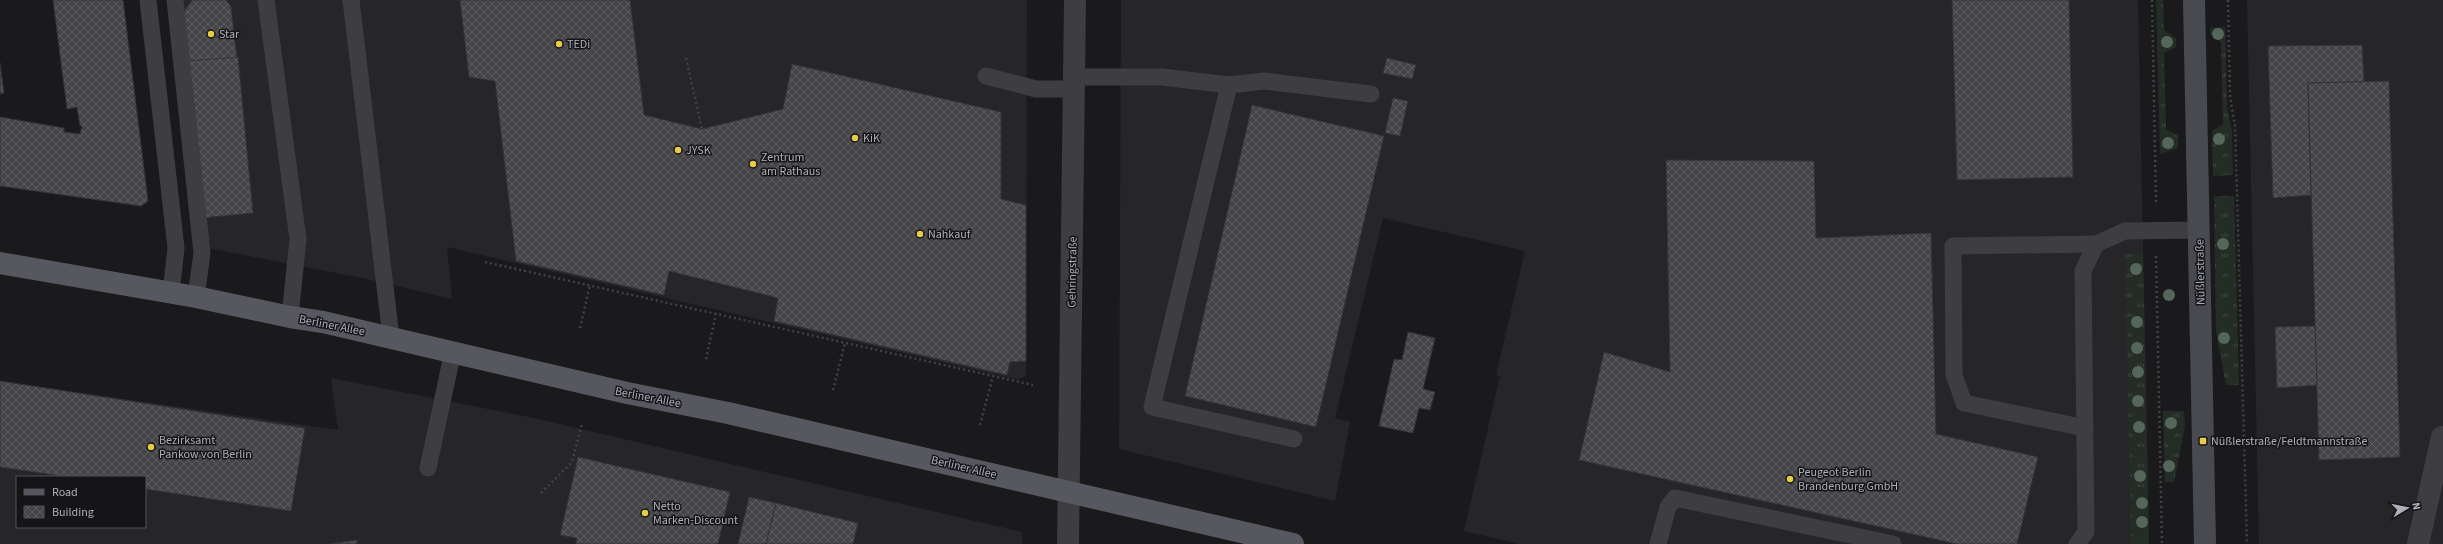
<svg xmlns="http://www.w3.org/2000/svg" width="2443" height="544" font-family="'Source Sans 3',sans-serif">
	<defs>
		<pattern id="grass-tufts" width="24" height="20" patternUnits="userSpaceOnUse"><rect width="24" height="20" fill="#242c26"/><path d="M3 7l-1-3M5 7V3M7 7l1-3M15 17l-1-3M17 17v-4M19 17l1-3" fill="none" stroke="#414843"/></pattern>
		<pattern id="building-cross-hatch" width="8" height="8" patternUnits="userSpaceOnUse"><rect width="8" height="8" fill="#444449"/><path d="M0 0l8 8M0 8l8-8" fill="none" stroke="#5c5c61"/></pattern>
	</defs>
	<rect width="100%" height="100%" fill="#1a1a1c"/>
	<g fill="#262629" fill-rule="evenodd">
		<path d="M168 0H1027L1026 375 1019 380 447 247 452 299 367 279 197 246Z"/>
		<path d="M1121 0H2138L2149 544H1519L1464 531 1500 376 1496 375 1525 251 1383 218 1335 418 1350 422 1335 501 1119 449Z"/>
		<path d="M2247 0H2443V544H2259Z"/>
		<path d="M331 378 534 418 1022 532V544H0V381L338 430ZM17 477H145V527H17Z"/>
	</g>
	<g fill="url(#grass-tufts)">
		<path d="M2156 0H2163L2164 30 2176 38V47L2164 53 2166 129 2178 136V148L2160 154Z"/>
		<path d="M2225 27 2227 108 2232 131 2233 175 2213 176 2212 131 2223 124 2221 42 2210 34V28Z"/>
		<path d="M2214 196H2234L2239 385H2226L2216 332Z"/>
		<path d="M2143 253 2149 544H2131L2125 254Z"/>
		<path d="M2163 411H2184L2185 426 2174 482H2165Z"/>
	</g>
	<g fill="url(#building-cross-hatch)" stroke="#343438">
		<path d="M53 0H123L148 201 141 206 0 186V117L64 128V132L80 134 82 126H80L77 107 67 109Z"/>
		<path d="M192 0H226L231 7 237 60 222 61V65L203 79 191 77 184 12Z"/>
		<path d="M460 0H630L644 115 702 129 783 109 792 64 1001 112V199L1026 205V361L1010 362 1007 375 774 321 778 298 669 271 664 295 516 261 495 81 469 77Z"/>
		<path d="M1952 0H2069L2073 177 1957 180Z"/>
		<path d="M2362 45 2364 82 2308 83 2311 195 2273 198 2268 46Z"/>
		<path d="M238 57 253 213 202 218 187 61Z"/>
		<path d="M1387 58 1416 65 1412 79 1383 73Z"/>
		<path d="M0 63 4 93 0 94Z"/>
		<path d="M2389 81 2400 457 2319 460 2308 83Z"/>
		<path d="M1393 98 1408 101 1400 136 1385 133Z"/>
		<path d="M1252 105 1384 136 1316 427 1185 396Z"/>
		<path d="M1666 160 1814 161 1816 238 1931 233 1936 434 2038 457 2017 544H1957L1579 460 1604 352 1670 372Z"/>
		<path d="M2315 326 2317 385 2277 388 2275 327Z"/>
		<path d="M1408 332 1435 338 1423 389 1435 392 1430 410 1419 408 1413 433 1379 426 1394 359 1402 360Z"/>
		<path d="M0 381 305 428 291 511 145 489V477H68L0 467Z"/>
		<path d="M578 457 730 492 718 544H576L577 538 560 535Z"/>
		<path d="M749 497 776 503 766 544H738Z"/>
		<path d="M776 503 858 523 853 544H766Z"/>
		<path d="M357 540V544H330Z"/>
	</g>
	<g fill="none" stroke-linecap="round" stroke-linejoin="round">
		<g stroke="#414247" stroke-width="2.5" stroke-dasharray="2 3" stroke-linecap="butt">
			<path d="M2152 0 2156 203"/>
			<path d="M2228 0 2230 97 2235 125 2247 544"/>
			<path d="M686 58 702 129"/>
			<path d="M2156 256 2162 544"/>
			<path d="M485 262 1033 385"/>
			<path d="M580 328 590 285"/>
			<path d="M706 359 716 314"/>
			<path d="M833 390 845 343"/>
			<path d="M980 425 993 376"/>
			<path d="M541 493 572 462 582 424"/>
		</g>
		<g stroke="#3d3d42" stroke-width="17">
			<path d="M148 0 176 248 171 293"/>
			<path d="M175 0 202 253 196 297"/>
			<path d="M266 0 298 239 290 317"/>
			<path d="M351 0 391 337"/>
			<path d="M986 76 1036 89H1075"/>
			<path d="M1075 77H1162L1229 85 1152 407 1294 439"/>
			<path d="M1229 85 1264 81 1371 94"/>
			<path d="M2085 428 1964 403 1954 375 1953 246 2096 244"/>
			<path d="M428 468 453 351"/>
			<path d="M1658 544 1668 507 1675 498 1893 544"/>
			<path d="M2077 544 2086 532 2083 271 2096 244 2125 231 2199 230"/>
		</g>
		<g stroke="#3d3d42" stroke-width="22">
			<path d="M1068 544 1075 0"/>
			<path d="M2418 544 2442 437"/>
		</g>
		<path stroke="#494a50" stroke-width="22" d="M2194 0 2205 544"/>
		<path stroke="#57575f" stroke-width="22" d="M0 263 196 297 290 317 323 322 627 393 728 413 1293 544"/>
	</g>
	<g fill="#55665a">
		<circle cx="2218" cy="34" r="6"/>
		<circle cx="2167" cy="42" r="6"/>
		<circle cx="2219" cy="139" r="6"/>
		<circle cx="2168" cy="143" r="6"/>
		<circle cx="2223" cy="244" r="6"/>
		<circle cx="2136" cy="269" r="6"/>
		<circle cx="2169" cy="295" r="6"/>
		<circle cx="2137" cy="322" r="6"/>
		<circle cx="2224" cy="338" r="6"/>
		<circle cx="2137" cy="348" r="6"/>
		<circle cx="2138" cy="372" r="6"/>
		<circle cx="2138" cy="401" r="6"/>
		<circle cx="2171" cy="423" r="6"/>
		<circle cx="2139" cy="427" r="6"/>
		<circle cx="2169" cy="466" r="6"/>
		<circle cx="2140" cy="476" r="6"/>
		<circle cx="2142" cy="503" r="6"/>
		<circle cx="2142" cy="522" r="6"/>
	</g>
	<g fill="#e7cc46" stroke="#151517" stroke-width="1.5">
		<circle cx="211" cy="34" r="4"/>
		<circle cx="559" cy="44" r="4"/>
		<circle cx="855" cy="138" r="4"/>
		<circle cx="678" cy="150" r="4"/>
		<circle cx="753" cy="164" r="4"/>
		<circle cx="920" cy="234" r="4"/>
		<rect x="2199" y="437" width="8" height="8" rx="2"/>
		<circle cx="151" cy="447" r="4"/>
		<circle cx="1790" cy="479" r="4"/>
		<circle cx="645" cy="513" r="4"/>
	</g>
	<g text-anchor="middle" stroke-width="3" stroke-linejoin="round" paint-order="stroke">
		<g font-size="12" fill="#adafba" stroke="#151517" text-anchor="start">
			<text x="219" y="38">Star</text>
			<text x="567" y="48">TEDi</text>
			<text x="863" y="142">KiK</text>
			<text x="686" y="154">JYSK</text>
			<text x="761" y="161">Zentrum<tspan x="761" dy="14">am Rathaus</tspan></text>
			<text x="928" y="238">Nahkauf</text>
			<text x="159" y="444">Bezirksamt<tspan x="159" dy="14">Pankow von Berlin</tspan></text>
			<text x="2211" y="445">Nüßlerstraße/Feldtmannstraße</text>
			<text x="1798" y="476">Peugeot Berlin<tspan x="1798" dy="14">Brandenburg GmbH</tspan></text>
			<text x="653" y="510">Netto<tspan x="653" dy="14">Marken-Discount</tspan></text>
		</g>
		<g font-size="12" fill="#adafba" stroke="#151517">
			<text transform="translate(1072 272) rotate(-89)" y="4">Gehringstraße</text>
			<text transform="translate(2200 272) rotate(-91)" y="4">Nüßlerstraße</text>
			<text transform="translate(332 325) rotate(11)" y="4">Berliner Allee</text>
			<text transform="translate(648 397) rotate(11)" y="4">Berliner Allee</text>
			<text transform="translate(964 467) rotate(13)" y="4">Berliner Allee</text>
		</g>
	</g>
	<rect x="16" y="476" width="130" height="52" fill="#151517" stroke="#525358"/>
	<rect x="24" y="489" width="20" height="6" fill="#57575f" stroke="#525358"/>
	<text x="52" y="496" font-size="12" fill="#adafba">Road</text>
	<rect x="24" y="506" width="20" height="12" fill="url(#building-cross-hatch)" stroke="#525358"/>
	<text x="52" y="516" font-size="12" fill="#adafba">Building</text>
	<g transform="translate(2407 508) rotate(80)" stroke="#151517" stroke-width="3" paint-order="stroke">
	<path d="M0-3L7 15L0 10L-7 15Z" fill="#adafba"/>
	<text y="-6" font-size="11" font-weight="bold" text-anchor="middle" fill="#adafba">N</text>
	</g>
</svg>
